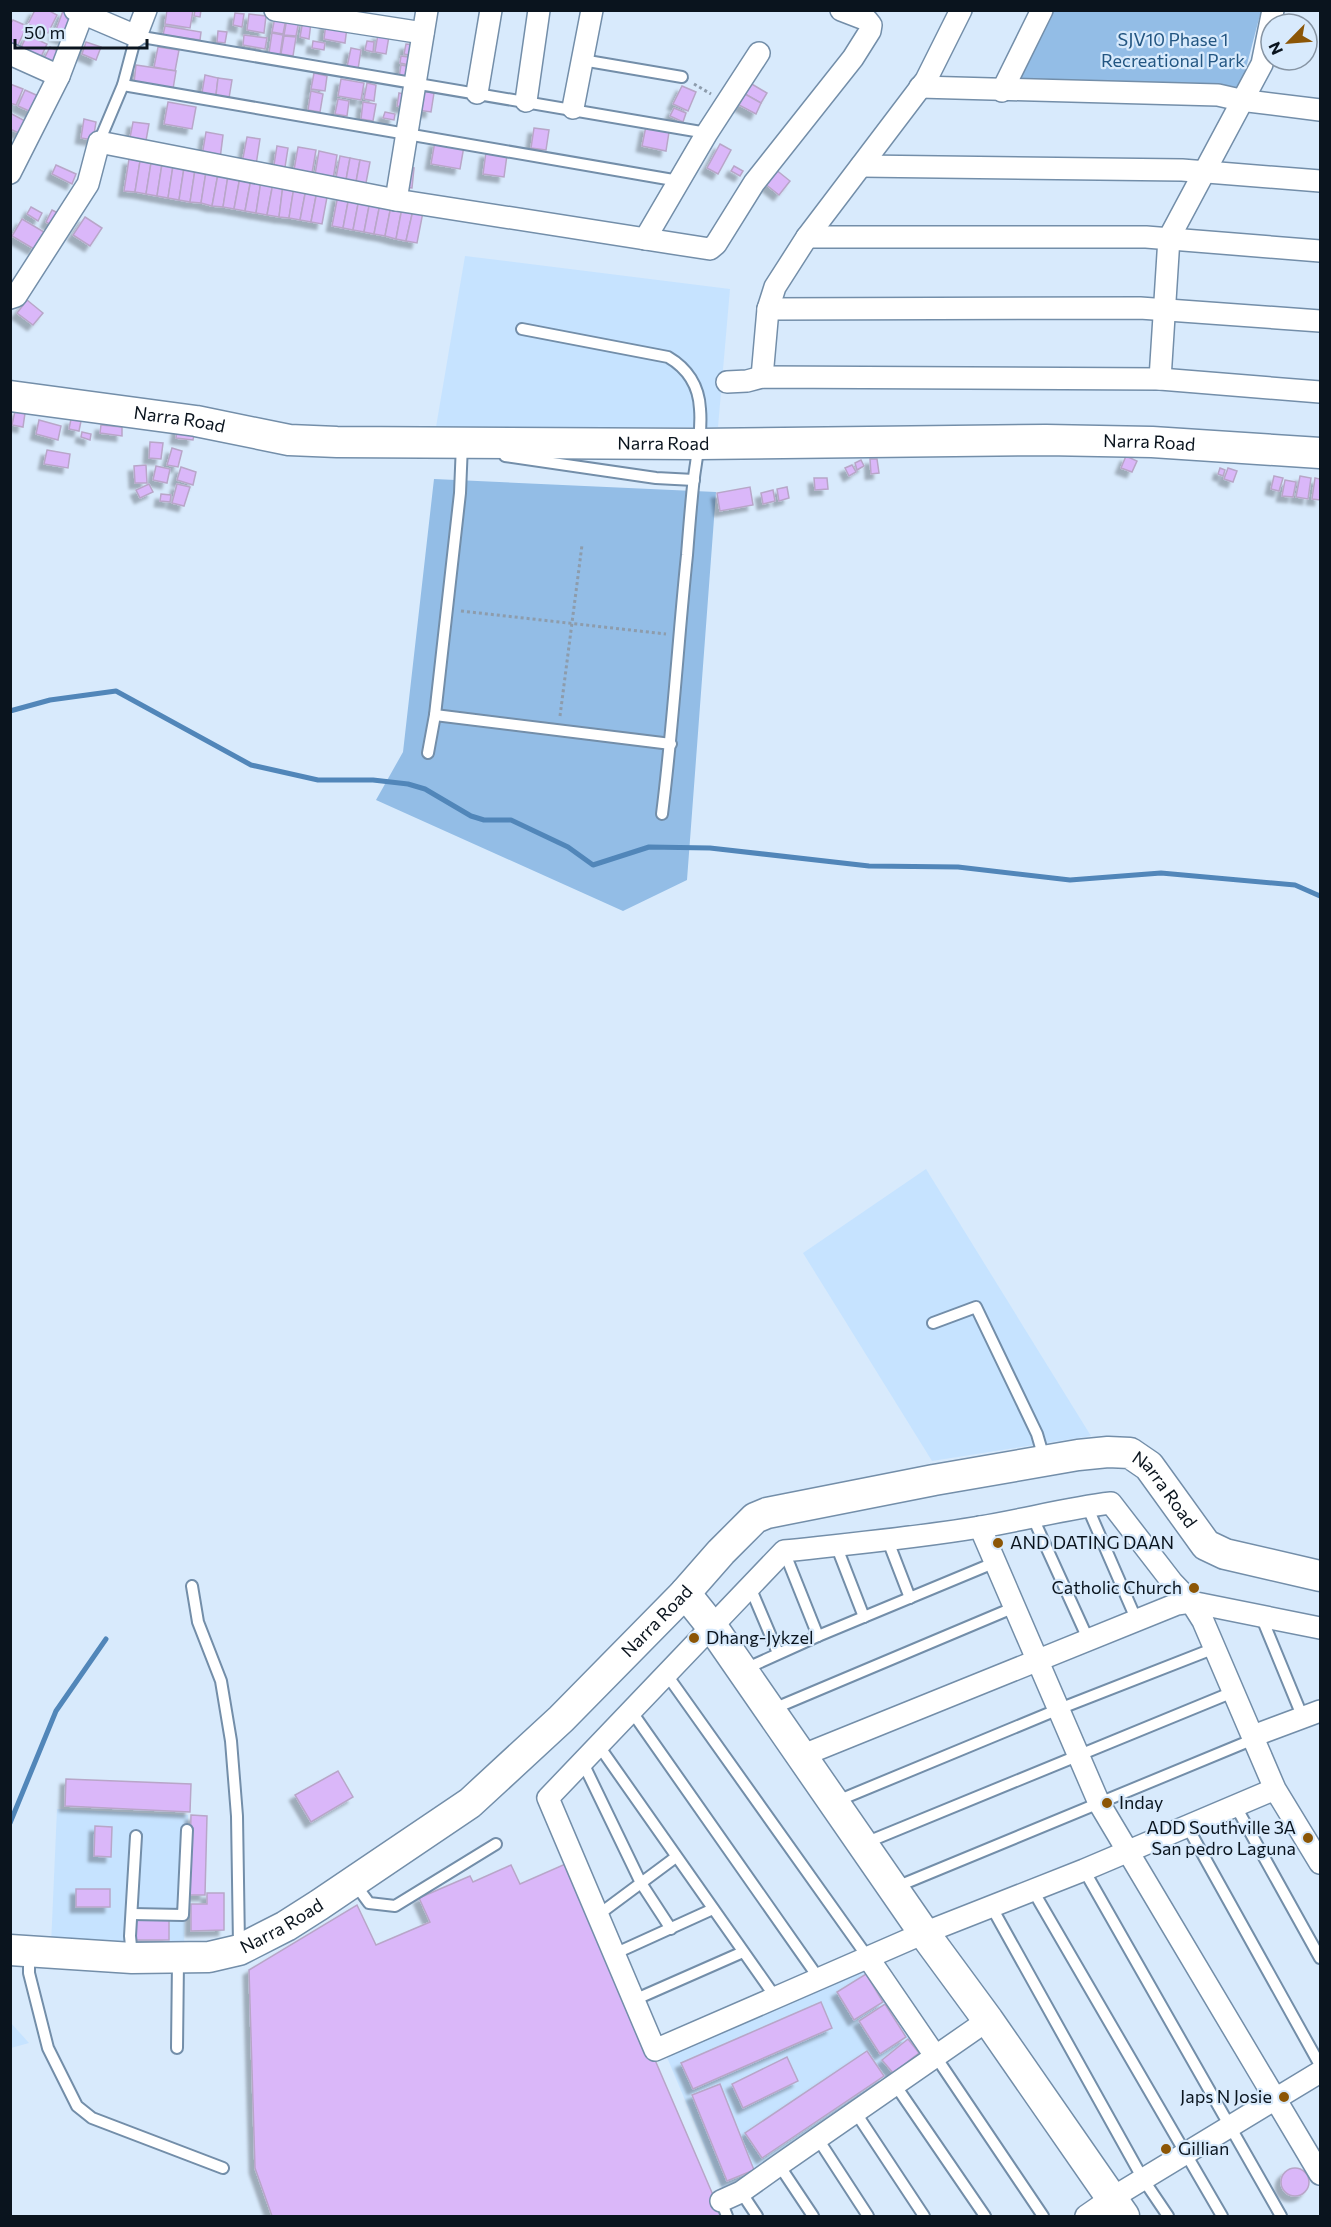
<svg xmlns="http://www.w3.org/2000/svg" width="1331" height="2227" font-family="Commissioner,sans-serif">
	<defs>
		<filter id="shadow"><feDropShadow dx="-5.5" dy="5.5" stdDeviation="1.5" flood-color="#0004"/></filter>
	</defs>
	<rect width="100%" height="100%" fill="#d8eafc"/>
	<g fill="#c6e3ff">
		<path d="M465 256 730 289 718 427H436Z"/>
		<path d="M926 1169 1091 1436 932 1461 803 1253Z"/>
		<path d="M57 1809 188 1815 184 1947 51 1945Z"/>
		<path d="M867 1967 925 2055 762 2168 723 2190 666 2055Z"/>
		<path d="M10 2023H11L29 2043 11 2048Z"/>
	</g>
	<g fill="#93bde6">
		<path d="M1051 11H1261L1240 91 1014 87Z"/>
		<path d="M434 479 716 492 687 880 623 911 376 800 403 752Z"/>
	</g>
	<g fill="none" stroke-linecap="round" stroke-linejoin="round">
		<g stroke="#5186b9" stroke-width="5">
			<path d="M10 711 50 700 116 691 251 765 318 780H373L408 784 425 789 471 816 484 820H511L568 847 593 865 649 847 710 848 869 866 958 867 1070 880 1161 873 1295 885 1320 896"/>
			<path d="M10 1823 56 1711 106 1639"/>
		</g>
	</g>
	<g fill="#dab7f9" stroke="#b8a6c8" stroke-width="1.5" filter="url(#shadow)">
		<path d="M35 10H48L57 15 48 33 28 24Z"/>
		<path d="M167 10H193L190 28 165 24Z"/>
		<path d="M195 10H201L200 17 194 16Z"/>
		<path d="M63 11 79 16 70 41 54 35Z"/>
		<path d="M235 13 244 14 242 27 233 25Z"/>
		<path d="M249 14 266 16 264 33 247 30Z"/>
		<path d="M275 17 286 19 283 34 272 32Z"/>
		<path d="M287 18 299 21 296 36 284 35Z"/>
		<path d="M13 20 27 26 16 49 10 46V24Z"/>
		<path d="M303 20 311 22 309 39 300 37Z"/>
		<path d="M326 23 347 27 345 43 324 39Z"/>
		<path d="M165 26 201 32 200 40 163 35Z"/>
		<path d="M218 31 227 32 225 43 217 42Z"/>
		<path d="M272 33 283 35 280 55 269 53Z"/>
		<path d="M378 34 389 36 386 54 375 52Z"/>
		<path d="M27 35 47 44 39 61 19 52Z"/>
		<path d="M244 35 267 38 265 49 243 45Z"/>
		<path d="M284 36 296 37 293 56 281 54Z"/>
		<path d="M313 41 325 43 324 50 312 48Z"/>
		<path d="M367 41 374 42 373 52 365 50Z"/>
		<path d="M86 42 101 47 96 60 82 54Z"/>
		<path d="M406 44 414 45 413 56 404 54Z"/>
		<path d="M50 47 62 53 56 65 44 59Z"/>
		<path d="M158 47 179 50 175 71 154 67Z"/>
		<path d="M351 48 361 50 358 69 347 67Z"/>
		<path d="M401 56 415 58 414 66 400 63Z"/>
		<path d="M136 65 176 71 173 89 134 83Z"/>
		<path d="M401 65 412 67 410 80 399 78Z"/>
		<path d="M314 73 327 76 325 91 311 89Z"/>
		<path d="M205 75 218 78 216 95 202 93Z"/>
		<path d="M218 78 232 80 229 98 216 95Z"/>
		<path d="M341 79 364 83 361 100 338 96Z"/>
		<path d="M367 83 376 85 374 101 364 99Z"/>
		<path d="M750 83 767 93 761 103 745 94Z"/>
		<path d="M10 84 23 89 16 105 10 103Z"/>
		<path d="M682 86 696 92 688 111 673 104Z"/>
		<path d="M25 90 45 99 38 115 18 106Z"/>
		<path d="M311 91 323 94 320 112 308 110Z"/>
		<path d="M421 91 434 93 431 112 418 110Z"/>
		<path d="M399 93 409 95 407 108 397 106Z"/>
		<path d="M745 94 761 103 756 114 739 105Z"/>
		<path d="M338 99 349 101 347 116 335 114Z"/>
		<path d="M168 102 196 107 192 129 164 124Z"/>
		<path d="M363 102 376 104 373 121 361 119Z"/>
		<path d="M674 108 686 113 683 122 670 116Z"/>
		<path d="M385 112 395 114 394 120 383 118Z"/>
		<path d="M10 113 27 122 21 134 10 129Z"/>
		<path d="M84 119 96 122 93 140 81 138Z"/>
		<path d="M133 122 149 124 145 146 129 143Z"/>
		<path d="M646 126 669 132 666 151 642 146Z"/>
		<path d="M534 128 549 130 546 150 531 148Z"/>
		<path d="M206 132 223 135 220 159 202 156Z"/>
		<path d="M247 137 260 139 256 165 242 163Z"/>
		<path d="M435 141 464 146 460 169 431 164Z"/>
		<path d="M720 144 731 150 718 174 707 168Z"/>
		<path d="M277 146 288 148 285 167 274 165Z"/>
		<path d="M298 147 316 150 312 173 294 170Z"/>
		<path d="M319 151 337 155 333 179 315 175Z"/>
		<path d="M486 152 507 155 504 177 483 174Z"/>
		<path d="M340 156 350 158 346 180 336 178Z"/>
		<path d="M350 158 360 160 356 182 346 180Z"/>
		<path d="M129 159 140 161 135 192 124 191Z"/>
		<path d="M360 160 370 162 366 183 356 182Z"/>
		<path d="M140 161 151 163 146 194 135 192Z"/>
		<path d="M151 163 162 164 157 196 146 194Z"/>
		<path d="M162 164 173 166 168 198 157 196Z"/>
		<path d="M56 165 76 174 72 184 52 174Z"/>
		<path d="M173 166 184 168 179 200 168 198Z"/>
		<path d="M734 166 743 171 740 176 731 171Z"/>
		<path d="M404 167 414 168 412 188 402 187Z"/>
		<path d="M184 168 195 170 190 202 179 200Z"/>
		<path d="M775 169 790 181 779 195 764 183Z"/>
		<path d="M195 170 206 172 201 203 190 202Z"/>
		<path d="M206 172 218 174 212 206 201 203Z"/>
		<path d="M218 174 228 176 223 207 212 206Z"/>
		<path d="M228 176 240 177 234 209 223 207Z"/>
		<path d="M240 177 251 179 245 211 234 209Z"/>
		<path d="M251 179 261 181 256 213 245 211Z"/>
		<path d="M261 181 273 183 267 215 256 213Z"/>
		<path d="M273 183 283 185 279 217 267 215Z"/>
		<path d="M283 185 294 187 289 218 279 217Z"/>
		<path d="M294 187 306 189 300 220 289 218Z"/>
		<path d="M306 189 317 191 311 222 300 220Z"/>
		<path d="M317 191 328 192 322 224 311 222Z"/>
		<path d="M338 195 349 197 343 228 332 226Z"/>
		<path d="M349 197 359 199 353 230 343 228Z"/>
		<path d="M359 199 370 201 364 232 353 230Z"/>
		<path d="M370 201 380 204 374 234 364 232Z"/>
		<path d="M380 204 391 206 385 236 374 234Z"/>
		<path d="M391 206 402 208 396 239 385 236Z"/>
		<path d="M31 207 42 213 38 221 27 214Z"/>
		<path d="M402 208 413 210 406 241 396 239Z"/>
		<path d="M52 210 60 214 53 226 46 222Z"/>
		<path d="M413 210 423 212 417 243 406 241Z"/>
		<path d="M85 217 102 228 90 246 73 235Z"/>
		<path d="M22 219 44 232 34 249 12 236Z"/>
		<path d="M27 300 43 313 33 325 17 313Z"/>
		<path d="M15 411 25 413 23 427 12 425Z"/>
		<path d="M71 419 81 421 79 431 69 429Z"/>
		<path d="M39 420 61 426 58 440 36 434Z"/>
		<path d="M101 425 122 427V436L100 433Z"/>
		<path d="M178 425 195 428 193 440 176 438Z"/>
		<path d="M82 432 91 434 90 440 81 437Z"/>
		<path d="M150 442 163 443 161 459 149 458Z"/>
		<path d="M172 448 182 451 178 467 167 465Z"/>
		<path d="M47 450 70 454 68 468 44 464Z"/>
		<path d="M1126 456 1137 461 1132 472 1121 468Z"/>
		<path d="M870 459H877L879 473 871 474Z"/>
		<path d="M861 460 864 466 857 470 855 463Z"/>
		<path d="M146 465 147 483H135L134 466Z"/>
		<path d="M852 465 856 472 849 476 845 468Z"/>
		<path d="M156 466 170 469 167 483 153 480Z"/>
		<path d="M181 467 196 472 193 485 177 480Z"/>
		<path d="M1220 468 1225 470 1223 476 1218 474Z"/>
		<path d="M1228 468 1237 471 1233 482 1224 479Z"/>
		<path d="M1274 476 1283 478 1279 491 1271 489Z"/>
		<path d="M1300 476 1311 478 1308 499 1296 497Z"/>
		<path d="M814 478H827L828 489 815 490Z"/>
		<path d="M1315 478 1320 479V500L1312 499Z"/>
		<path d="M1285 480 1296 482 1293 497 1282 496Z"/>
		<path d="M149 484 153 492 140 498 136 490Z"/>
		<path d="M177 484 190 487 184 506 172 503Z"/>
		<path d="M750 487 753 505 720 511 717 493Z"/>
		<path d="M787 487 789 498 779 501 777 489Z"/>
		<path d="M773 490 775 501 763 504 761 493Z"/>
		<path d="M161 494 171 495 170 502 160 501Z"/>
		<path d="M338 1771 353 1797 311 1822 295 1795Z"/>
		<path d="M66 1779 191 1784 190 1812 65 1806Z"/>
		<path d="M191 1815 207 1816 205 1895H189Z"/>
		<path d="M95 1826 112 1827 111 1857 94 1856Z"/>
		<path d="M570 1862 722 2216H272L255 2168 249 1970 357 1905 376 1945 430 1922 419 1898 470 1876 473 1882 511 1865 520 1884Z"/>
		<rect x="76" y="1889" width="34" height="18"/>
		<path d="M207 1893H224V1930L191 1931V1904H207Z"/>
		<rect x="134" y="1920" width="35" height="20"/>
		<path d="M866 1974 883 2002 854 2020 837 1992Z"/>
		<path d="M821 2002 832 2028 693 2089 681 2063Z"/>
		<path d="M885 2004 906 2037 880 2054 859 2021Z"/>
		<path d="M908 2039 919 2053 893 2073 882 2060Z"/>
		<path d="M867 2051 884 2076 762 2158 745 2133Z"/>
		<path d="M787 2057 798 2081 743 2108 732 2084Z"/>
		<path d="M720 2084 754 2170 727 2181 692 2095Z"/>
		<circle cx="1295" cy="2182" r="14"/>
	</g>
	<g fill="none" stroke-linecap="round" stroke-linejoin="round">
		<g stroke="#738ea9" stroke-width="14">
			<g id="lane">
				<path d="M582 60 682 77"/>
				<path d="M123 85 679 181"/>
				<path d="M99 142 123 85 136 36 707 133"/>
				<path d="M522 329 668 357C687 368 699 386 700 409 702 431 697 455 694 477 691 503 689 529 687 555 678 641 673 728 662 814"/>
				<path d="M505 456 656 478 694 480"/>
				<path d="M435 715 671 744"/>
				<path d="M428 753 435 715 460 493 462 444"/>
				<path d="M933 1323 976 1307 1037 1434 1044 1458"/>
				<path d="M1087 1506 1137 1621"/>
				<path d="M1033 1518 1089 1641"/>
				<path d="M888 1541 910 1598"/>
				<path d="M836 1545 864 1617"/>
				<path d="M784 1551 818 1636"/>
				<path d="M192 1586 198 1622 221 1681 231 1741 237 1816 239 1945"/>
				<path d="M750 1587 778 1653"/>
				<path d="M1261 1616 1303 1718"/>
				<path d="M745 1669 818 1636 996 1562"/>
				<path d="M667 1675 869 1959"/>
				<path d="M773 1709 1015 1607"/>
				<path d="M632 1712 820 1980"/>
				<path d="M599 1746 776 1998"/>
				<path d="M583 1763 641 1883 671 1929"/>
				<path d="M837 1801 1059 1709 1215 1648"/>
				<path d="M1235 1805 1320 1958"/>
				<path d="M1187 1826 1320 2065"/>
				<path d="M865 1843 1233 1692"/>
				<path d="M1084 1870 1281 2216"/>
				<path d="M355 1884 369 1903 395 1906 496 1844"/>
				<path d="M896 1887 1254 1739"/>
				<path d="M1032 1889 1222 2216"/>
				<path d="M991 1906 1143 2179 1168 2216"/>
				<path d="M132 1914 183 1915 187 1830"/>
				<path d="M598 1915 676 1857"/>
				<path d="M29 1954V1973L48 2048 77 2106 92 2118 223 2168"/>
				<path d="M614 1954 713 1909"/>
				<path d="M132 1956 130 1936 136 1836"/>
				<path d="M634 2000 743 1952"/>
				<path d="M177 2048 178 1961"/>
				<path d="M936 2057 1043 2216"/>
				<path d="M896 2086 985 2216"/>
				<path d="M856 2113 924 2216"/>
				<path d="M818 2139 868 2216"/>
				<path d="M779 2165 813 2216"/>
				<path d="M741 2192 757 2216"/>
				<path d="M721 2201 727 2216"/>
			</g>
		</g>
		<g stroke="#738ea9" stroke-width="24">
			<g id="street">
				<path d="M75 10 136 36 146 10"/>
				<path d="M275 10 423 33"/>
				<path d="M10 54 59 76"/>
				<path d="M920 87 1218 95 1240 100 1320 110"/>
				<path d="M1002 91 1042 10"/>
				<path d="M477 93 491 10"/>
				<path d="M526 101 539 10"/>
				<path d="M573 108 592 10"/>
				<path d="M861 166 1182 170 1320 181"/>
				<path d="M10 173 59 76 84 10"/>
				<path d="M396 200 427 10"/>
				<path d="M807 237H1146L1320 251"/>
				<path d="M645 239 707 133 759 53"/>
				<path d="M10 298 16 296 88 184 99 142 396 200 710 249 716 244 754 183 853 58 870 31 871 25 867 20 841 10"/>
				<path d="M768 309 1140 308 1320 321"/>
				<path d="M762 377 768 309 775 287 807 237 926 80 961 10"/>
				<path d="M1160 379 1169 238 1262 64 1273 10"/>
				<path d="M727 382 747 381 762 377 1160 379 1320 392"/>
				<path d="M980 1527 1099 1803 1320 2174"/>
				<path d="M1253 1736 1320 1711"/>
				<path d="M801 1756 1177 1604 1191 1602 1320 1628"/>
				<path d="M1275 1789 1084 1870 924 1933 655 2050 548 1798 784 1551C849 1544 915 1538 980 1527 1024 1520 1067 1508 1111 1503L1172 1582 1191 1602 1203 1621 1275 1789 1320 1863"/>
				<path d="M869 1959 936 2057"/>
				<path d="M721 2201 741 2192 779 2165 988 2020"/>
				<path d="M1086 2216 1112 2198 1320 2072"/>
			</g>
		</g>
		<g stroke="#738ea9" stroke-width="33">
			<g id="secondary">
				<path id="s1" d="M10 396 196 421 289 440 337 442 699 444 1046 440 1152 442 1320 453"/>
				<path d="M685 1593 713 1628 924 1933 988 2020 1124 2216"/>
				<path id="s2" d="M10 1950 132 1958 209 1957 239 1950 286 1926 319 1905 470 1803 561 1719 685 1593 721 1552 755 1518 767 1513 934 1480 1078 1455 1108 1452 1130 1453 1149 1466 1206 1545 1225 1554 1320 1576"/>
			</g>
		</g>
		<g stroke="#8d9cac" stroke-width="3" stroke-dasharray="3 3" stroke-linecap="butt">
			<path d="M694 84 711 94"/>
			<path d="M461 611 666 634"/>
			<path d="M560 716 582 545"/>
		</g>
		<use href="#lane" stroke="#fff" stroke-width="10"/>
		<use href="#street" stroke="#fff" stroke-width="21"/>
		<use href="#secondary" stroke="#fff" stroke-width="30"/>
	</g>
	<g fill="#8c5606" stroke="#d8eafc" stroke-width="2">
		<circle cx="998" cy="1543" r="6"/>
		<circle cx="1194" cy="1588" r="6"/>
		<circle cx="694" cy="1638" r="6"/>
		<circle cx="1107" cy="1803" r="6"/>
		<circle cx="1308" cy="1838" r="6"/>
		<circle cx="1284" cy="2097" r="6"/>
		<circle cx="1166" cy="2149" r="6"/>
	</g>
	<g text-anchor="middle" stroke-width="4.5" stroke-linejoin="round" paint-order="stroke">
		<g font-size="18" fill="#235682" stroke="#d8eafc">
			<text x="1173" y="46">SJV10 Phase 1<tspan x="1173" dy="21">Recreational Park</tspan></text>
		</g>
		<g font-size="18" fill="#0a141e" stroke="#d8eafc">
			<text dy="6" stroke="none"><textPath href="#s1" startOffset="171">Narra Road</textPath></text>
			<text dy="6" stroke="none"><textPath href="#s1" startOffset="1143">Narra Road</textPath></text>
			<text dy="6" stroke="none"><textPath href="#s1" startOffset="657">Narra Road</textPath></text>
			<text dy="6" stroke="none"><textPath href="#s2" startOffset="1340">Narra Road</textPath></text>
			<text dy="6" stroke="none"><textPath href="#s2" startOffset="765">Narra Road</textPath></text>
			<text dy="6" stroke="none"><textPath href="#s2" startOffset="279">Narra Road</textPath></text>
		</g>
		<g font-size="18" fill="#0a141e" stroke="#d8eafc" text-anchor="start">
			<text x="1010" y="1549">AND DATING DAAN</text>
			<text x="1182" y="1594" text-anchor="end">Catholic Church</text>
			<text x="706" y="1644">Dhang-Jykzel</text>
			<text x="1119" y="1809">Inday</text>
			<text x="1296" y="1834" text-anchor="end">ADD Southville 3A<tspan x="1296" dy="21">San pedro Laguna</tspan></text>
			<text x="1272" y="2103" text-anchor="end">Japs N Josie</text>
			<text x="1178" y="2155">Gillian</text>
		</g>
	</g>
	<rect width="1331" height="2227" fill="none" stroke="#0a141e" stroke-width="24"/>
	<g transform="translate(1289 42) rotate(245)"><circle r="28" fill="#d8eafc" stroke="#8694a3" stroke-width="1.5"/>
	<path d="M0-4.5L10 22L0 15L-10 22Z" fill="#8c5606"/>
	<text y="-9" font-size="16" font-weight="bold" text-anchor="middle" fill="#0a141e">N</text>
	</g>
	<path d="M15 39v9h132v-9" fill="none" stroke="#0a141e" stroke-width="3"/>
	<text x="24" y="39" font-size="18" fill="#0a141e" stroke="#d8eafc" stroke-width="4.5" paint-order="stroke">50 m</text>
</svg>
